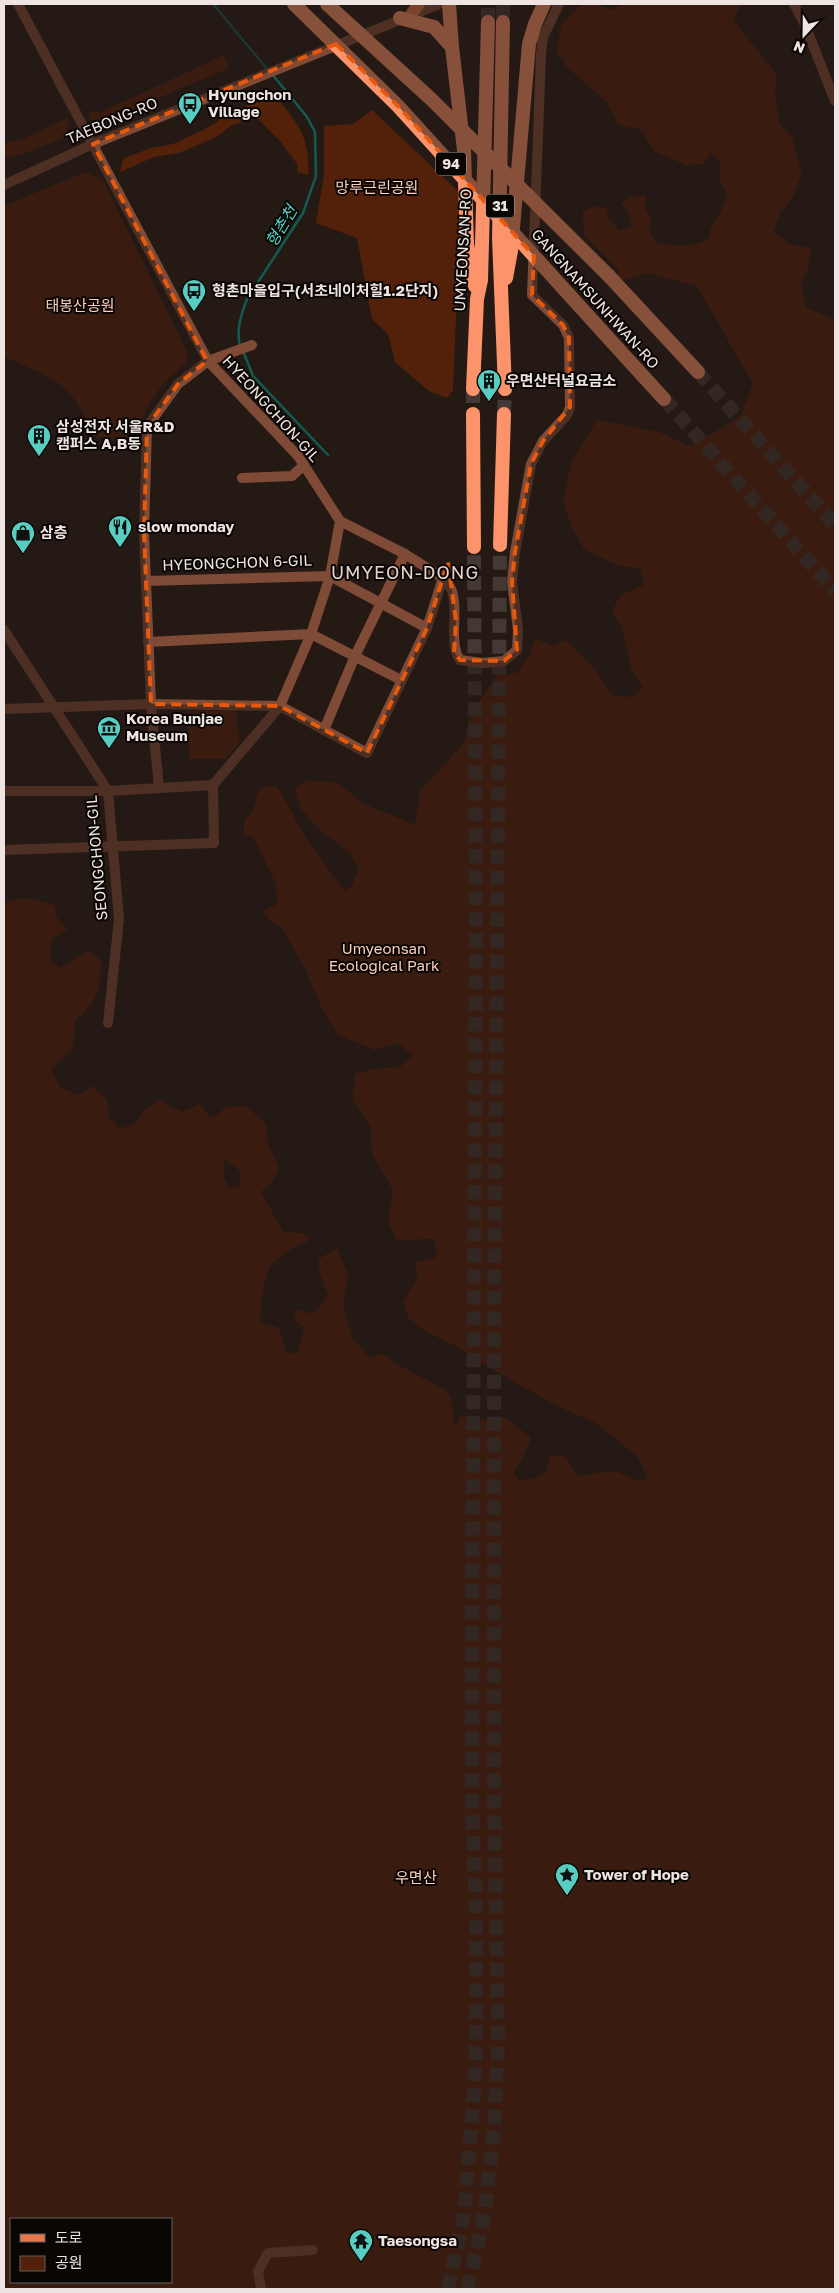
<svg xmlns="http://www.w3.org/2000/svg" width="839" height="2293" font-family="'Golos Text','Noto Sans KR',sans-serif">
	<rect width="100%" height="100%" fill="#251914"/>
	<g fill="#53200a" fill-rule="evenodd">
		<path d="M581 4H595L611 10 623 4H741L733 20 777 75 775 91 779 123 792 137 802 173 793 197 781 212 773 231 789 244 811 248 808 268 801 285 806 307 835 320V2289H4V904C20 895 37 899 55 906L56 916 67 930 51 939 50 960 60 968 88 950 101 961C100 992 98 1000 75 1021L73 1048 51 1070 60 1087 78 1095 93 1086 107 1100 109 1117 120 1129 136 1123 146 1108 160 1100 182 1112 200 1104 210 1118 217 1115 226 1107 246 1106 266 1124 268 1144 279 1167 273 1181 261 1192 283 1232 303 1233 311 1238C300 1247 287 1250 277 1259 261 1272 262 1304 260 1323L278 1327 287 1353 297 1354 304 1328 295 1320V1309L313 1314 328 1296 319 1269V1259L337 1248 348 1274 343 1307 352 1337 370 1358 382 1353 402 1367 446 1390 451 1398 455 1426 461 1416 487 1420 506 1418 531 1438 524 1456 513 1474 520 1480 533 1479 545 1472 550 1456 563 1455 579 1476 615 1471 638 1481 648 1478 637 1456 595 1422 559 1407 497 1372 454 1345 427 1332 409 1319 403 1302 418 1277 415 1263 437 1257 434 1239 397 1240 388 1223 393 1190 372 1154 370 1125 353 1100 355 1074 373 1069 400 1067 413 1055 398 1043 375 1050 338 1035 321 1006 306 971 283 929 269 919 263 911 277 904 276 884 254 838 244 835V821L253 810 260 787 277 786 304 835 344 891 352 886 359 869 350 853 321 831 301 809 295 789 308 780 337 783 365 804 415 825 420 791 464 743 470 716 497 675 517 673 528 658 535 639 554 646 566 640 594 668 613 696 634 697 643 686 632 672 622 627 612 611 621 595 644 585 641 568 619 566 584 549 571 526 563 501 571 463 597 420 659 432 690 446 740 417 753 384 697 286 648 273 619 281V270L584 235 583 211 597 206 606 208 608 217 619 231 631 226 630 216 621 204 630 197 647 196 645 208 651 218 649 229 656 243C676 246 693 249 710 237V228L720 214 727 195 720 182V162L710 153 703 164 686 165 654 151 641 130 618 124 607 102 567 67 557 52 561 25ZM224 1159 240 1171 239 1187 229 1188 224 1178ZM11 2219H171V2282H11Z"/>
		<path d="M224 55 229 68 100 123 90 119 88 112H101Z"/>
		<path d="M273 93C296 121 311 136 308 175L297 172 298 165 280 141 256 117 232 125 216 137 179 153 154 157 120 172 123 159 150 148 173 144 207 128 227 115Z"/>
		<path d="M372 110 461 194 453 390 447 398 429 391 395 362 388 334 372 319 357 238 316 223 324 175V126L353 124Z"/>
		<path d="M69 117 67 137 19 155 4 158V144L28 137Z"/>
		<path d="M85 172 102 179 186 349 188 357 186 363C160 383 144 407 135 438L94 437C72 382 55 378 4 357V206Z"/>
		<path d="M237 710 239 743 225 759H189L187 711Z"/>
	</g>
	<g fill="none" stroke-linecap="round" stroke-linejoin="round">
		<g stroke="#125a54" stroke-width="2.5">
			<path d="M213 4 268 70"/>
			<path d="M240 346C236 329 241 315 247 299L303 213 316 176 315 132 307 117 272 74"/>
			<path d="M243 351 253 376 328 455"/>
		</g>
		<g stroke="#433833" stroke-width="14" stroke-dasharray="14 7" stroke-linecap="butt">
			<path d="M503 4V22"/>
			<path d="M488 22V4"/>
			<path d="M698 372 835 525"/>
			<path d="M473 389V414"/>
			<path d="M664 399 835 591"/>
			<path d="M504 414 505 389"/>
			<path d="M448 2289 464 2214 474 2094 476 2042V1915L472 1803V1637L476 940 474 547"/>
			<path d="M467 2289 484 2218 494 2129 498 2044 494 1796V1338L500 545"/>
		</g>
		<g stroke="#7f4b37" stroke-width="10">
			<path d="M794 4 805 25 835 101"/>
			<path d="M4 185 93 144 439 4"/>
			<path d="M242 478 292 476 304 465"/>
			<path d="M340 521 405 554 443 578 427 628"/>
			<path d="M443 578C446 582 450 586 452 591 459 612 448 643 460 660L482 663 504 661 517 650 518 630 512 582 515 552 531 464 543 441 567 415 570 407 569 338 563 325 532 295 541 54 543 37 559 4"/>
			<path d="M4 630 108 791 119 919 108 1023"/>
			<path d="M148 642 311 634 401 680"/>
			<path d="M4 709 151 704 280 706 367 753 427 628 330 576 146 581"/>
			<path d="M324 730 355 656 405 554"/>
			<path d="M159 788 151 704 144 533 147 427 178 384 208 361 252 345"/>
			<path d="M4 791H108L213 785 280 706 311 634 330 576 340 521 298 456 208 361 18 4"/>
			<path d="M4 850 214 843 213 785"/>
			<path d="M261 2289 258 2271 268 2253 313 2250"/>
		</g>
		<path stroke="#e4774b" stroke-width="12" d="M412 13 419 4"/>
		<g stroke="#fc936a" stroke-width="14">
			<path d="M449 4 452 47 464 150 467 244 475 286"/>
			<path d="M400 18 434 27 452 47"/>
			<path d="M503 22 499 238 505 389"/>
			<path d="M609 276 698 372"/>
			<path d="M506 278 511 251 529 44 535 24 544 4"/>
			<path d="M602 331 664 399"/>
			<path d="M473 389 477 299 481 280 488 22"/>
			<path d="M473 414 474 547"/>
			<path d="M500 545 504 414"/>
		</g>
		<g stroke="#fc936a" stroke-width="14">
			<path d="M294 4 398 106 602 331"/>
			<path d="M327 4 431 99 609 276"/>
		</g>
	</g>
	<path d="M0 0H839V2293H0ZM336 44 398 106 534 256 532 295 563 325 569 338 570 407 543 441 531 464 515 552 512 582 517 650 504 661 460 660 454 652 456 621 448 562 427 628 367 753 280 706 151 704 144 533 147 427 178 384 207 361 93 144Z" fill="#251914" fill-opacity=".55" fill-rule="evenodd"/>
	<path fill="none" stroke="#e8590c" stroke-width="4" stroke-dasharray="10 6" stroke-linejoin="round" d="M336 44 398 106 534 256 532 295 563 325 569 338 570 407 543 441 531 464 515 552 512 582 517 650 504 661 460 660 454 652 456 621 448 562 427 628 367 753 280 706 151 704 144 533 147 427 178 384 207 361 93 144Z"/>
	<defs>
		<g id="bus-pin" transform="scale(1.25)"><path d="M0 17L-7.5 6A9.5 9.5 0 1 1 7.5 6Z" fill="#57cec1" stroke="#0a0604"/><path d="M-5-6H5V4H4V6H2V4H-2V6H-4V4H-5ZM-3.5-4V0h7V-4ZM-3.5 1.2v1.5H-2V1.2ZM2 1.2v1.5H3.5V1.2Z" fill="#111"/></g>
		<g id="building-pin" transform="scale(1.25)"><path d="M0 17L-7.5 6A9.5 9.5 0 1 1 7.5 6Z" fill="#57cec1" stroke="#0a0604"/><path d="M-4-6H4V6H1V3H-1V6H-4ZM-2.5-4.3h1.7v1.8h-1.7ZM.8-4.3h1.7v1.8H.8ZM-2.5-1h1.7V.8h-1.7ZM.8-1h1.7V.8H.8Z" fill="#111"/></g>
		<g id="restaurant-pin" transform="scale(1.25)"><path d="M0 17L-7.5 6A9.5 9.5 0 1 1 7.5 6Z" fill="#57cec1" stroke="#0a0604"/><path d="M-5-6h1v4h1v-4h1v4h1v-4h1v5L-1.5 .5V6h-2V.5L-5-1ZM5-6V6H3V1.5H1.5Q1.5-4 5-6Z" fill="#111"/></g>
		<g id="shop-pin" transform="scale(1.25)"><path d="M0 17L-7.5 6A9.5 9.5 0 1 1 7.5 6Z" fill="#57cec1" stroke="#0a0604"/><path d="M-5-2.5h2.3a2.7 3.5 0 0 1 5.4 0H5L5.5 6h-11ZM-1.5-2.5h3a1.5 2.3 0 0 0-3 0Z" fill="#111"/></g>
		<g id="museum-pin" transform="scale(1.25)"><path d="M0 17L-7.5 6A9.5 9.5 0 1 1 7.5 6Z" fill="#57cec1" stroke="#0a0604"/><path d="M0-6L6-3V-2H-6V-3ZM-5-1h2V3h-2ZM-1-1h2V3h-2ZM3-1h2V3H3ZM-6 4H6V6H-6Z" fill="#111"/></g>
		<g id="sight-pin" transform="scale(1.25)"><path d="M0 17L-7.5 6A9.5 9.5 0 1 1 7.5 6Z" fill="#57cec1" stroke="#0a0604"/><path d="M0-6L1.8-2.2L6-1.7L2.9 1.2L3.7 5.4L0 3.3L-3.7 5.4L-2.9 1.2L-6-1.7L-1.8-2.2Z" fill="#111"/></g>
		<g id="temple-pin" transform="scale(1.25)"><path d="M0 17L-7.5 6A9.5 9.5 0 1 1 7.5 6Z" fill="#57cec1" stroke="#0a0604"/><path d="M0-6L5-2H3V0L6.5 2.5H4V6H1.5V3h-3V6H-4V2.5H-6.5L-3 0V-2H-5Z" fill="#111"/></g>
	</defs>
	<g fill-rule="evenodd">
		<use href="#bus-pin" x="190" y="104"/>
		<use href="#bus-pin" x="194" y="291"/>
		<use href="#building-pin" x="489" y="381"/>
		<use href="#building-pin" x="39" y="436"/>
		<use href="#restaurant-pin" x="120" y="527"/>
		<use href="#shop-pin" x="23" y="533"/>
		<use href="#museum-pin" x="109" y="728"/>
		<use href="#sight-pin" x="567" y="1875"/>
		<use href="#temple-pin" x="361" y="2241"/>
	</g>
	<g text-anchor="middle" stroke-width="4" stroke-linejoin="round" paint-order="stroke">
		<g fill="#0a0604" stroke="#aaa29f" stroke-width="1">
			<rect x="436" y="152.5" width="30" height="23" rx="4"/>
			<rect x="486" y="194.5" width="28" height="23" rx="4"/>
		</g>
		<g font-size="14" font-weight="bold" fill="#eee5e2">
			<text x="451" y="169">94</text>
			<text x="500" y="211">31</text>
		</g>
		<g font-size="15" font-weight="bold" fill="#eee5e2" stroke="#0a0604" text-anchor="start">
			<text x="208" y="100">Hyungchon<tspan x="208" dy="17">Village</tspan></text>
			<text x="212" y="296">형촌마을입구(서초네이처힐1.2단지)</text>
			<text x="506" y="386">우면산터널요금소</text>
			<text x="56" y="432">삼성전자 서울R&amp;D<tspan x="56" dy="17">캠퍼스 A,B동</tspan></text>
			<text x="138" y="532">slow monday</text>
			<text x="40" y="538">삼층</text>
			<text x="126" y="724">Korea Bunjae<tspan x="126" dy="17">Museum</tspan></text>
			<text x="584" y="1880">Tower of Hope</text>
			<text x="378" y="2246">Taesongsa</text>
		</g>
		<g font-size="15" fill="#eee5e2" stroke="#0a0604">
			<text transform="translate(112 121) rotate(-23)" y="5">TAEBONG-RO</text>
			<text transform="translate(463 250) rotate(-87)" y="5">UMYEONSAN-RO</text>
			<text transform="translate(595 299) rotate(48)" y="5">GANGNAMSUNHWAN-RO</text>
			<text transform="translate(271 409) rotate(48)" y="5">HYEONGCHON-GIL</text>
			<text transform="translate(237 563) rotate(-2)" y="5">HYEONGCHON 6-GIL</text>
			<text transform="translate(97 858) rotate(-95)" y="5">SEONGCHON-GIL</text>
		</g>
		<g font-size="15" fill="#fccebd" stroke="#0a0604">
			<text x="377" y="193">망루근린공원</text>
			<text x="80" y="311">태봉산공원</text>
			<text x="384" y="954">Umyeonsan<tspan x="384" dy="17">Ecological Park</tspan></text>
			<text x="416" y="1883">우면산</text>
		</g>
		<g font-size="16" font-style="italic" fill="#56d7ca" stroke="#0a0604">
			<text transform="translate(281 226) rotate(-59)" y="6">형촌천</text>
		</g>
		<g font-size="18" letter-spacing="1" fill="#e4d2cc" stroke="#0a0604">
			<text x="405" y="579">UMYEON-DONG</text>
		</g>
	</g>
	<rect width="839" height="2293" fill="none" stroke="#eee5e2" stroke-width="10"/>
	<rect x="10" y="2218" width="162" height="65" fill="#0a0604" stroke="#655f5d"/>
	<rect x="20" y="2234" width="25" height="8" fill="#e4774b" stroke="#655f5d"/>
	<text x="55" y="2243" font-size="15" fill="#eee5e2">도로</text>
	<rect x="20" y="2256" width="25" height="15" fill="#53200a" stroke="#655f5d"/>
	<text x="55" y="2268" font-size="15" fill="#eee5e2">공원</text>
	<g transform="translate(804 35) rotate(202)" stroke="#0a0604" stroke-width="4" paint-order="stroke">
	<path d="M0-4L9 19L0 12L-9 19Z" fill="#eee5e2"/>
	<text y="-8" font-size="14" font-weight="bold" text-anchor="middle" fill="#eee5e2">N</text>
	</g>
</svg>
